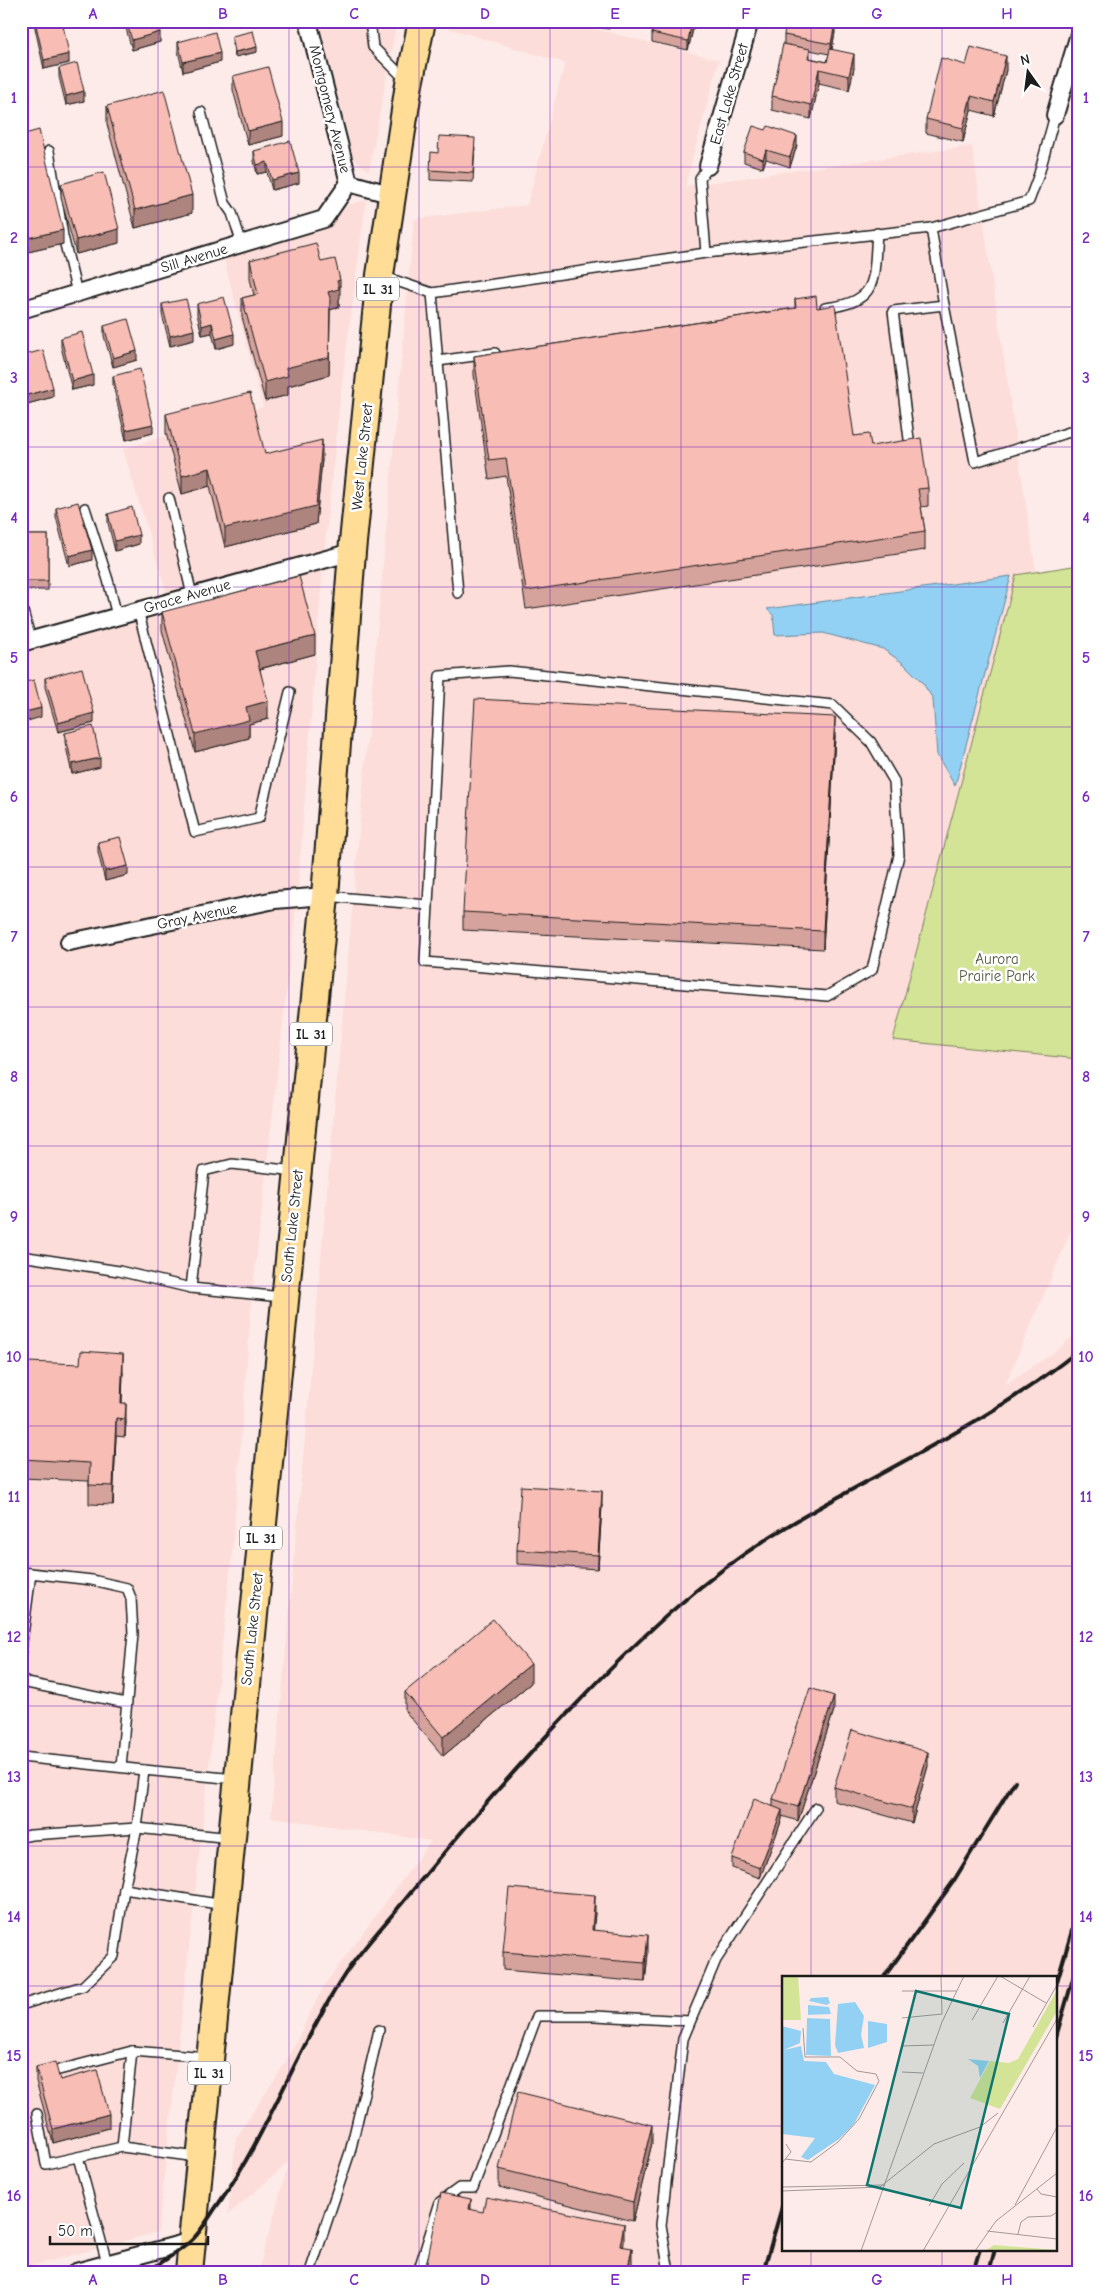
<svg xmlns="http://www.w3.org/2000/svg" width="1100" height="2293" font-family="'Comic Neue',sans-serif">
	<rect width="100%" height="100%" fill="#fdebe9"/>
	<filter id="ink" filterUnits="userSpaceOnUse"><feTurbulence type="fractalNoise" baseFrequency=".02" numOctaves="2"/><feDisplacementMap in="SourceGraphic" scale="10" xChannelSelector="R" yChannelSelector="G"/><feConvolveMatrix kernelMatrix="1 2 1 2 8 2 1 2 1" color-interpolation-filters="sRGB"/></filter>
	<g filter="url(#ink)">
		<g fill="#fcddd9" fill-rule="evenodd">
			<path d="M318 21H397L369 171 354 159Z"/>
			<path d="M442 21H581L580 25 719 60 685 186 972 146 1036 572 1016 575 1079 1056V1212L1005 1385 1056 1351 1079 1331V2272H258L289 2162 228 2215 236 2138 286 2062 323 1987 431 1841 271 1817 414 219 527 205 565 63 441 26ZM784 1977H1056V2249H784Z"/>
			<path d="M366 200 341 391 324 552 297 898 252 1296 232 1554 158 2232 21 2269V635L167 594 123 449 263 407 219 241Z"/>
			<path d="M160 2263 159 2272H126Z"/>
		</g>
		<path fill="#d3e497" stroke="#78805a" d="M1079 565V1059L893 1040 1016 575Z"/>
		<path fill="#93d1f4" stroke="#63899e" d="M1011 576 955 786 937 755 933 699 922 682 903 663 883 649 823 633 775 635 773 615 767 609Z"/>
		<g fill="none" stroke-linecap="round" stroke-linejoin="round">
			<g stroke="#1c1c1c" stroke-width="12">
				<g id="service">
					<path d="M370 21 373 47 406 80"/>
					<path d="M201 112 225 203 232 213 242 244"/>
					<path d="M49 151 63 236 77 293"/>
					<path d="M706 253 700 178 708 166"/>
					<path d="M382 276 432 293 706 253 931 228 1029 201 1039 174 1055 115"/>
					<path d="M432 293 458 593"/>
					<path d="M944 305 975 462 1079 429"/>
					<path d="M825 308C880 302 873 280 877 233"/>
					<path d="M438 361 495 353"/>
					<path d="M910 447 893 311 944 305 931 228"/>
					<path d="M169 498 192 595"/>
					<path d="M85 508 108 580 117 616"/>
					<path d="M21 604 31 640"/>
					<path d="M138 610 195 832 259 818 290 692"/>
					<path d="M509 671 833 705 871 742 894 781 899 855 872 970 827 996 425 962 440 676Z"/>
					<path d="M326 896 428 905"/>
					<path d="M21 1256 119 1271 191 1288 282 1297"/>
					<path d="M191 1288 204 1171 232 1164 296 1171"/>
					<path d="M21 1572 92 1580 127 1588 131 1598 133 1634 121 1767"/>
					<path d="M21 1651 31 1573"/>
					<path d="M21 1678 27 1683 126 1703"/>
					<path d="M21 1757 144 1770"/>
					<path d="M21 1837 31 1835 137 1828 144 1770 235 1779"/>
					<path d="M124 1889 137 1828 231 1838"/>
					<path d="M21 2005 83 1986 114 1956 124 1889 224 1905"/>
					<path d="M59 2070 132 2051 208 2057"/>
					<path d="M37 2114 46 2164 122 2147 197 2157"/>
					<path d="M122 2147 132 2051"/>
					<path d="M78 2157 107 2263"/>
					<path d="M310 2272 350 2152 379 2030"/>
					<path d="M418 2272 440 2202 459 2188H473L537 2016H595L690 2021"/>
					<path d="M669 2272 661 2225 683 2039 716 1960 816 1808"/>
				</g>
			</g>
			<g stroke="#1c1c1c" stroke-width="20">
				<g id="minor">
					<path d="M308 21 349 183"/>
					<path d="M1055 115 1079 34"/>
					<path d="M708 166 750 21"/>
					<path d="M349 183 393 195"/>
					<path d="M21 310 324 219 349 183"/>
					<path d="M21 643 352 552"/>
					<path d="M69 942 275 900 325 896"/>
					<path d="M76 2272 192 2241"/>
				</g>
			</g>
			<g stroke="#1c1c1c" stroke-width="30">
				<path id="primary" d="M189 2272 325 896 352 552 380 275 409 84 422 21"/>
			</g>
			<use href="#service" stroke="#fff" stroke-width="9"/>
			<use href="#minor" stroke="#fff" stroke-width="16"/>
			<use href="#primary" stroke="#ffdd96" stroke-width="26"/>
			<g stroke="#1c1c1c" stroke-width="4">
				<path d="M884 1977 953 1882 1015 1781"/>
				<path d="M1056 1985 1079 1907"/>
				<path d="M1056 2037 1079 1958"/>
				<path d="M147 2272C161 2262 178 2253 191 2241 202 2231 210 2215 219 2203 269 2132 297 2048 345 1974 363 1947 387 1922 408 1896 459 1834 512 1772 567 1714 633 1644 703 1576 786 1527 883 1469 991 1422 1079 1350"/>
				<path d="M763 2272 784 2200"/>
				<path d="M973 2272 980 2249"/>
				<path d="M989 2272 995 2249"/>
			</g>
		</g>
		<g fill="#d5a39c" stroke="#1c1c1c" fill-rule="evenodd">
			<path d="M35 21H62L69 63 44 69 35 28Z"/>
			<path d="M124 21H157L160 42 132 50Z"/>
			<path d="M586 21H611L609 29 586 25Z"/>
			<path d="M694 21V25L688 50 652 42V33Z"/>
			<path d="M835 32 832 49 854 68 849 90 819 83 811 119 772 110V96L784 44V35ZM810 50 829 54 827 62 810 58Z"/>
			<path d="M232 36 257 52 235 57 232 41Z"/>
			<path d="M178 42 220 62 183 72 178 51Z"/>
			<path d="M966 65 1006 70 994 116 971 110 963 142 926 133V119Z"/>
			<path d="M59 68 84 101 66 105 59 77Z"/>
			<path d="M233 76 283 136 248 145 233 90Z"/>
			<path d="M107 106 192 213 135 228 107 124Z"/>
			<path d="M766 130 797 145 790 167 766 159 763 168 744 162V152Z"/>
			<path d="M21 135 63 244 28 252 21 223Z"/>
			<path d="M475 147 473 182 430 180V170L438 153Z"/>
			<path d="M254 151 299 183 272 190 267 172 257 174 254 161Z"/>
			<path d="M61 184 119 243 76 254 61 198Z"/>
			<path d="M250 260 321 262 340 298 339 299V307L330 310 329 375 288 386V395L265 401 242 317V298L254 295 250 279Z"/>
			<path d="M795 299 817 308 854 436 871 446 928 488V506L921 507 925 531V550L526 609 506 476 489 479 474 375V356L795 308Z"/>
			<path d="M162 304 194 340 170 346 162 314Z"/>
			<path d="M197 304 234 344 216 349 212 333 202 335 197 314Z"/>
			<path d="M104 326 137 360 113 367 104 336Z"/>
			<path d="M61 338 93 385 72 390 61 347Z"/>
			<path d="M21 356 53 397 27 404 21 383Z"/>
			<path d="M113 376 153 433 126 440 113 385Z"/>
			<path d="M166 414 265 454 322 459 316 524 225 547 210 486 182 494 166 433Z"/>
			<path d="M56 508 92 560 69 566 56 517Z"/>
			<path d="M108 514 139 544 115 551 108 523Z"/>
			<rect x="22" y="535" width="26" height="55"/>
			<path d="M162 612 315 654 260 669 268 719 249 724V738L195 752 162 630Z"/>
			<path d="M45 678 94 723 58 732 45 687Z"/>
			<path d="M65 733 100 767 72 774 65 742Z"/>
			<path d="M835 736 823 949 463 930V912Z"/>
			<path d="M98 842 128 875 105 881 98 852Z"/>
			<path d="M123 1372 122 1403 126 1422 125 1437 116 1436 113 1505 89 1504V1481L22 1478V1459Z"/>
			<path d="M602 1505 598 1569 517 1564V1550Z"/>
			<path d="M531 1683 443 1756 405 1711V1692Z"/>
			<path d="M834 1710 798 1821 782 1816V1819L760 1878 732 1868V1858L773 1806V1799Z"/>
			<path d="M928 1766 912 1823 834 1801V1787Z"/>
			<path d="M595 1913 593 1930 648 1953 645 1982 503 1970V1952Z"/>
			<path d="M36 2067 60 2080 109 2128 53 2143 36 2081Z"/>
			<path d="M652 2143 633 2221 499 2187V2169Z"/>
		</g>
		<g fill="#ae847f" stroke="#1c1c1c">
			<path d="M184 21H194L184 23Z"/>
			<path d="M692 21H694V25L688 50V41Z"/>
			<path d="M835 23V32L831 54V44Z"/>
			<path d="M160 32V42L132 50V40Z"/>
			<path d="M257 47V52L235 57V52Z"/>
			<path d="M220 53V62L183 72V62Z"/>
			<path d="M69 54V63L44 69V60Z"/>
			<path d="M854 54V68L849 90V76Z"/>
			<path d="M1006 56V70L994 116V102Z"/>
			<path d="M819 69V83L811 119V105Z"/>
			<path d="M84 91V101L66 105V96Z"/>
			<path d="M971 96V110L963 142V128Z"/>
			<path d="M283 122V136L248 145V131Z"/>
			<path d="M797 136V145L790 167V157Z"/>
			<path d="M766 150V159L763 168V159Z"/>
			<path d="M267 162V172L257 174V165Z"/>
			<path d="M299 173V183L272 190V180Z"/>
			<path d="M192 195V213L135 228V210Z"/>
			<path d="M119 229V243L76 254V240Z"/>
			<path d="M63 230V244L28 252V238Z"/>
			<path d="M340 280V298L339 299V307L330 310 329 375 288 386V395L265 401V382L286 368 328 292 337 281Z"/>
			<path d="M212 323V333L202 335V326Z"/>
			<path d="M194 330V340L170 346V336Z"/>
			<path d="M234 334V344L216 349V339Z"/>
			<path d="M137 351V360L113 367V358Z"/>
			<path d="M93 375V385L72 390V381Z"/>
			<path d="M53 388V397L27 404V395Z"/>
			<path d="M153 424V433L126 440V430Z"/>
			<path d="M322 440V459L316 524 225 547V528Z"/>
			<path d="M210 468V486L182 494V476Z"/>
			<path d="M139 535V544L115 551V541Z"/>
			<path d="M92 550V560L69 566V556Z"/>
			<path d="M315 636V654L255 670V651Z"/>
			<path d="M268 701V719L249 724V738L195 752V734L246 707Z"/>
			<path d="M41 708V717L21 723V713Z"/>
			<path d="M94 713V723L58 732V723Z"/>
			<path d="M835 717V736L823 949V931Z"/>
			<path d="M100 758V767L72 774V764Z"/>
			<path d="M128 866V875L105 881V871Z"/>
			<path d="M123 1354V1372L121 1421V1403Z"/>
			<path d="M126 1403V1422L125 1437V1419Z"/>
			<path d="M116 1418V1436L113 1505V1486Z"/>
			<path d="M602 1491V1505L598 1569V1555Z"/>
			<path d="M531 1664V1683L443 1756V1737Z"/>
			<path d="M834 1696V1710L798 1821V1807Z"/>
			<path d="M928 1752V1766L912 1823V1809Z"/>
			<path d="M782 1810V1819L760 1878V1868Z"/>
			<path d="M595 1895V1913L592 1949V1930Z"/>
			<path d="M648 1935V1953L645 1982V1963Z"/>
			<path d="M109 2114V2128L53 2143V2129Z"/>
			<path d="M652 2125V2143L633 2221V2202Z"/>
			<path d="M471 2199V2217L469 2209Z"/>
			<path d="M624 2224V2243L620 2264V2246Z"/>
			<path d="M632 2248V2266L631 2272H627Z"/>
		</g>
		<g fill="#f8bdb5" stroke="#1c1c1c">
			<path d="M35 21H62L69 54 44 60Z"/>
			<path d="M126 21H157L160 32 132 40Z"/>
			<path d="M655 21H692L688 41 652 33Z"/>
			<path d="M786 21H829L835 23 831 44 784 35Z"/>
			<path d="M253 31 257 47 235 52 232 36Z"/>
			<path d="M215 32 220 53 183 62 178 42Z"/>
			<path d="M783 44 810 49 808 58 827 62 830 49 854 54 849 76 819 69 811 105 772 96Z"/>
			<path d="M971 47 1006 56 994 102 971 96 963 128 926 119 941 58 966 65Z"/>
			<path d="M77 63 84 91 66 96 59 68Z"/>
			<path d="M268 67 283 122 248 131 233 76Z"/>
			<path d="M164 90 192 195 135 210 107 106Z"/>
			<path d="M753 126 766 130 768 126 797 136 790 157 766 150 763 159 744 152Z"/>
			<path d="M39 130 63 230 28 238 21 209V135Z"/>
			<path d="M439 136 475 138 473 173 430 170 431 152 438 153Z"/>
			<path d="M290 141 299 173 272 180 267 162 257 165 254 151Z"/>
			<path d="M104 172 119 229 76 240 61 184Z"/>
			<path d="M316 243 321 262 335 259 340 280 337 281 339 289 328 292 330 298 329 357 286 368 288 376 265 382 242 298 258 294 250 260Z"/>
			<path d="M816 296 817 308 835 305 854 436 869 434 871 446 921 438 928 488 918 489 925 531 526 591 506 458 489 460 474 356 796 308 795 299Z"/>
			<path d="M224 297 234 334 216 339 212 323 202 326 197 304Z"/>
			<path d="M186 299 194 330 170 336 162 304Z"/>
			<path d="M128 319 137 351 113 358 104 326Z"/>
			<path d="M82 332 93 375 72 381 61 338Z"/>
			<path d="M43 350 53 388 27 395 21 374V356Z"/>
			<path d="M140 369 153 424 126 430 113 376Z"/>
			<path d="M250 393 265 454 322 440 316 506 225 528 210 468 182 476 166 414Z"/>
			<path d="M78 502 92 550 69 556 56 508Z"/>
			<path d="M132 507 139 535 115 541 108 514Z"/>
			<rect x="22" y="535" width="26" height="46"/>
			<path d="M299 576 315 636 255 651 268 701 246 707 249 720 195 734 162 612Z"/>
			<path d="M82 668 94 713 58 723 45 678Z"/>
			<path d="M34 680 41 708 21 713V683Z"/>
			<path d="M475 699 835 717 823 931 463 912Z"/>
			<path d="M93 726 100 758 72 764 65 733Z"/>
			<path d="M120 837 128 866 105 871 98 842Z"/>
			<path d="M81 1351 123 1354 121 1403H126L125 1419 116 1418 113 1486 89 1485 90 1463 22 1459 27 1362 80 1364Z"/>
			<path d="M521 1486 602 1491 598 1555 517 1550Z"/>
			<path d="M493 1619 531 1664 443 1737 405 1692Z"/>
			<path d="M810 1688 834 1696 798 1807 773 1799Z"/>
			<path d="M852 1730 928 1752 912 1809 834 1787Z"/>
			<path d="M754 1799 782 1810 760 1868 732 1858Z"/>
			<path d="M509 1888 595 1895 592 1930 648 1935 645 1963 503 1952Z"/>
			<path d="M55 2062 60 2080 97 2070 109 2114 53 2129 36 2067Z"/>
			<path d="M518 2092 652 2125 633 2202 499 2169Z"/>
			<path d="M441 2193 471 2199 469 2209 483 2212 486 2197 624 2224 620 2246 632 2248 627 2272H425Z"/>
		</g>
	</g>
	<path fill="none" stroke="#7b2cbf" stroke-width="1" stroke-opacity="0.55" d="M158 21V2272M289 21V2272M419 21V2272M550 21V2272M681 21V2272M811 21V1977M942 21V1977M21 167H1079M21 307H1079M21 447H1079M21 587H1079M21 727H1079M21 867H1079M21 1007H1079M21 1146H1079M21 1286H1079M21 1426H1079M21 1566H1079M21 1706H1079M21 1846H1079M21 1986H784M1056 1986H1079M21 2126H784M1056 2126H1079M811 2249V2272M942 2249V2272"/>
	<g text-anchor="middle" stroke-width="5" stroke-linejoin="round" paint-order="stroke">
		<g fill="#fff" stroke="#606060" stroke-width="1">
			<rect x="357" y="277.5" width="42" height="23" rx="4"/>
			<rect x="290" y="1022.5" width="42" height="23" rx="4"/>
			<rect x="240" y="1526.5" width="42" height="23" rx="4"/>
			<rect x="188" y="2061.5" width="42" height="23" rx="4"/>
		</g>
		<g font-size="14" font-weight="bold" fill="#1c1c1c">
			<text x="378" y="294">IL 31</text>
			<text x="311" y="1039">IL 31</text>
			<text x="261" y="1543">IL 31</text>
			<text x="209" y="2078">IL 31</text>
		</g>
		<g font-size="15" fill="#1c1c1c" stroke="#fff">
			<text transform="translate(729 94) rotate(-74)" y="5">East Lake Street</text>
			<text transform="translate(330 109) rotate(76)" y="5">Montgomery Avenue</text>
			<text transform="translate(194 258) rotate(-17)" y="5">Sill Avenue</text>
			<text transform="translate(362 457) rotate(-84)" y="5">West Lake Street</text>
			<text transform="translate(187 596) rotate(-16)" y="5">Grace Avenue</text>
			<text transform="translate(197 916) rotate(-12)" y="5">Gray Avenue</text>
			<text transform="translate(292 1226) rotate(-84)" y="5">South Lake Street</text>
			<text transform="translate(252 1629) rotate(-84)" y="5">South Lake Street</text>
		</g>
		<g font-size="15" fill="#535841" stroke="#fff">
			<text x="997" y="964">Aurora<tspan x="997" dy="17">Prairie Park</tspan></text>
		</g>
	</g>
	<g transform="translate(782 1976)">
		<rect width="275" height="275" fill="#fdebe9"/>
		<path d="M0 0H16L19 44H0ZM275 14V35L218 133 188 122 208 85 227 87 236 83ZM212 269 275 274V275H203Z" fill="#d3e497"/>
		<path d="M46 21 48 27 45 29 27 25 29 22ZM73 26 82 40 79 59 82 72 56 77 53 69 56 28ZM26 29 47 31 49 38 26 39ZM25 42 48 43 49 80 24 79ZM86 45 105 48V66L86 72ZM0 50 19 55 18 67 2 74 19 70 22 85 44 86 52 98 93 109 72 148 57 163 26 184 19 181 33 162 0 158ZM186 83 207 85 198 102 196 90Z" fill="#93d1f4"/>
		<path fill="none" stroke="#a39897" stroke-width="1" d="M159 0 160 38M218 0 264 27M120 15H175M120 42 160 38M190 44 216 0M221 47 248 0M251 51 275 9M119 70 152 69M120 96 141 97M3 183 29 186 56 166 77 143 97 105 94 98 75 95 58 81H23L21 52M0 187 9 176 4 168M0 211 103 209M255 213 259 218 275 221M0 215 98 211 152 168 198 151 216 137M233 229 275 151M147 230 160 208 182 187M205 255 275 263M236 258 239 246 246 241 269 240 275 236M79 275 160 46 182 0M141 275 275 43M193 275 214 245 275 197"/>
		<path fill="#0f766e" fill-opacity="0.15" stroke="#0f766e" stroke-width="2.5" d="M134 15 227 38 179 232 85 209Z"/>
		<rect width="275" height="275" fill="none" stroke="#1c1c1c" stroke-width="2.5"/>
	</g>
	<rect width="1100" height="2293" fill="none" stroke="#fff" stroke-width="55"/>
	<g transform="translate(1028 72) rotate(346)" stroke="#ffffff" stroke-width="4" paint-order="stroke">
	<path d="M0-4L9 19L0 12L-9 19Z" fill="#1c1c1c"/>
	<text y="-8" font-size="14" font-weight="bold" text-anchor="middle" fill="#1c1c1c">N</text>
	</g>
	<path d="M50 2236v8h158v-8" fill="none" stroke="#1c1c1c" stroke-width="2.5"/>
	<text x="58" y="2236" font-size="15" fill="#1c1c1c" stroke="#ffffff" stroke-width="4" paint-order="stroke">50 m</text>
	<rect x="28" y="28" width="1044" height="2238" fill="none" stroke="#7b2cbf" stroke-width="2"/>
	<g font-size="16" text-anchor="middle" font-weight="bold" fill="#7b2cbf">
		<text x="93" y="19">A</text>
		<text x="223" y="19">B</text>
		<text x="354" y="19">C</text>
		<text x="485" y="19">D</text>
		<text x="615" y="19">E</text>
		<text x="746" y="19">F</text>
		<text x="877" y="19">G</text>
		<text x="1007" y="19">H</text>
		<text x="14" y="103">1</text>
		<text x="1086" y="103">1</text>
		<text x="14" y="243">2</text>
		<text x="1086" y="243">2</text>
		<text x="14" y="383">3</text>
		<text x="1086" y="383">3</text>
		<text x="14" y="523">4</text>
		<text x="1086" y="523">4</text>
		<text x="14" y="663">5</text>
		<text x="1086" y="663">5</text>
		<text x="14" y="802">6</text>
		<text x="1086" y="802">6</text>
		<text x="14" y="942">7</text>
		<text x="1086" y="942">7</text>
		<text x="14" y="1082">8</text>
		<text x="1086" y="1082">8</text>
		<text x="14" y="1222">9</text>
		<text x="1086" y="1222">9</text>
		<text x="14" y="1362">10</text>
		<text x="1086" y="1362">10</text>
		<text x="14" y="1502">11</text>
		<text x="1086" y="1502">11</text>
		<text x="14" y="1642">12</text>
		<text x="1086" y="1642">12</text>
		<text x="14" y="1782">13</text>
		<text x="1086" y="1782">13</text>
		<text x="14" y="1922">14</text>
		<text x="1086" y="1922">14</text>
		<text x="14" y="2061">15</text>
		<text x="1086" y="2061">15</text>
		<text x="14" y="2201">16</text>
		<text x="1086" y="2201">16</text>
		<text x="93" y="2285">A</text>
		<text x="223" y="2285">B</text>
		<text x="354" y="2285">C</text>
		<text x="485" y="2285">D</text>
		<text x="615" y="2285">E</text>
		<text x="746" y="2285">F</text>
		<text x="877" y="2285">G</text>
		<text x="1007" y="2285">H</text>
	</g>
</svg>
